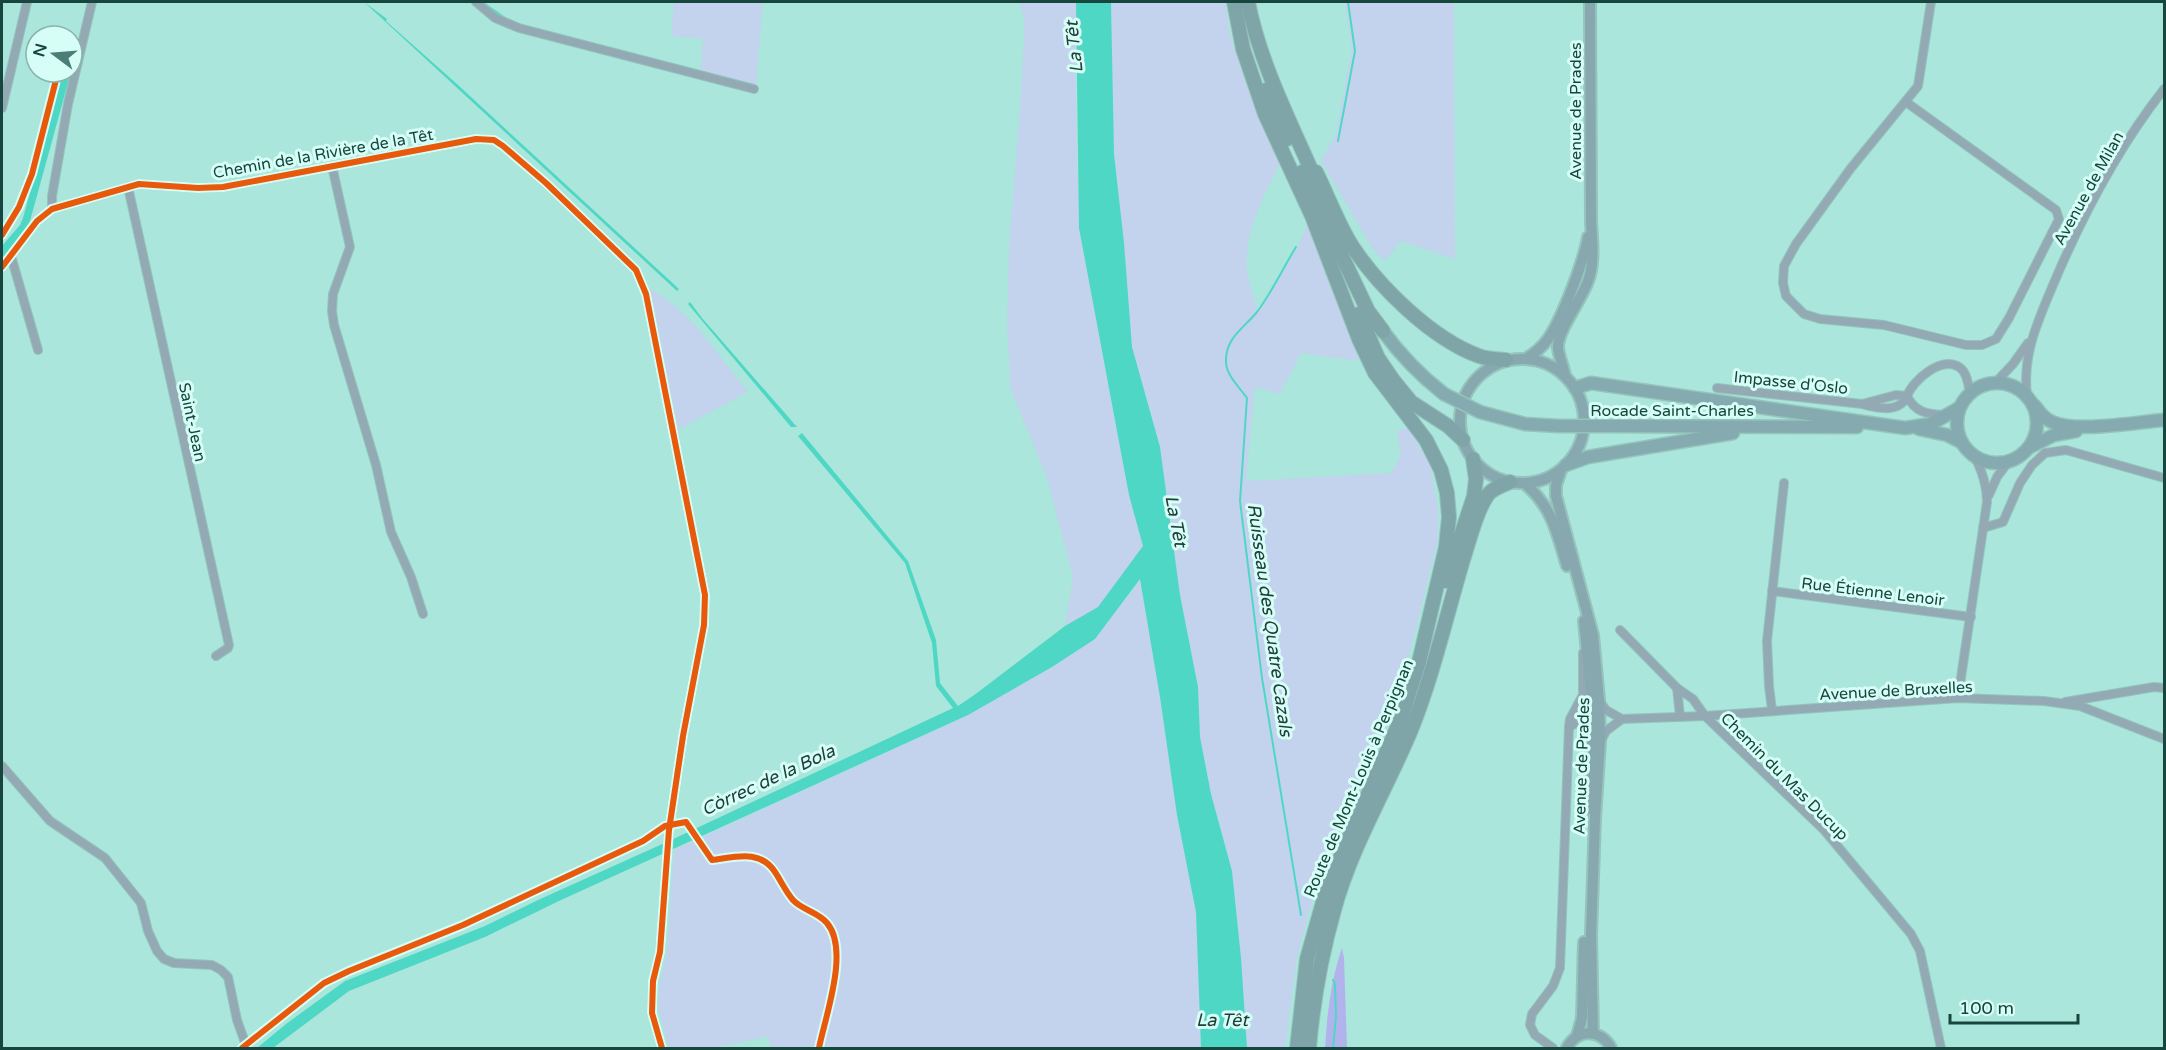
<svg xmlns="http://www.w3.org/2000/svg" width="2166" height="1050" font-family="'Varela Round',sans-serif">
	<rect width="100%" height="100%" fill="#aae6db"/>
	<g fill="#c3d2ed">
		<path d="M674 2H763L755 94 700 79 703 39 671 36Z"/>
		<path d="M1020 2H1076V125L1079 228 1129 495 1143 546 1098 608 1065 626 1073 577 1047 478 1011 390 1007 326 1009 247 1020 109 1024 39V19Z"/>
		<path d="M1111 2H1225L1230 35 1245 82 1281 161C1264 196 1244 230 1247 270 1249 284 1254 298 1258 311L1297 248 1308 224 1359 361 1301 353 1280 394 1255 387 1246 481 1391 473 1401 455 1397 432 1408 427 1430 464 1438 508V540L1397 703 1317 884 1297 957 1285 1048H1247L1241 958 1232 871 1211 794 1200 737 1198 687 1180 595 1160 447 1132 347 1124 243 1114 154Z"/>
		<path d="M1345 2H1454L1455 259 1401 241 1385 261 1373 249 1321 161 1336 134 1352 48Z"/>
		<path d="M649 289C689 308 720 358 748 392L677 430Z"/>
		<path d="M1140 579 1160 697 1177 815 1196 912 1201 1048H771L768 1036 714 1048H669L659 1012 658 1000 660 982 667 953 674 850 968 715 1129 596Z"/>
	</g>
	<path fill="#b2b3ec" d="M1342 948 1344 958 1347 1048H1325C1327 1014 1331 980 1342 948Z"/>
	<g fill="#4fd7c5">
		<path d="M364 2 387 19 386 21 458 85 679 289 677 291Z"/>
		<path d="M1076 2H1111L1114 154 1124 243 1132 347 1160 447 1180 595 1198 687 1200 737 1211 794 1232 871 1241 958 1247 1048H1201L1196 912 1177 815 1160 697 1140 579 1095 639 1052 667 968 715 561 900 485 937 349 991 273 1048H257L286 1024 345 981 485 926 538 900 669 841 953 708 936 686 932 643 905 563 798 436 802 433 908 561 936 640 940 683 958 706 977 693 1065 626 1098 607 1143 546 1129 495 1079 228Z"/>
		<path d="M63 72H71L30 221 26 229 2 258V246L20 225 23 218Z"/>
		<path d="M690 302 702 318 797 427H791L688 304Z"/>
	</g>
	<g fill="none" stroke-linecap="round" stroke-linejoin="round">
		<g stroke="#4fd7c5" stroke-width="2">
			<path d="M482 2 505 18"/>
			<path d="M640 56 753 85"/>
			<path d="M1338 141 1355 51 1348 2"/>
			<path d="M1296 247C1283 268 1272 292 1257 312 1244 328 1225 338 1226 362 1226 375 1240 388 1247 398L1240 501 1262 678 1301 915"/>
			<path d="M1333 980 1335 984 1336 1016 1333 1048"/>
		</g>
		<g stroke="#94c4bc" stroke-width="10">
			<g id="street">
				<path d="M476 2 495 18 519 28 754 89"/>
				<path d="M1906 102 2056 210 2059 219 2009 318 1996 339 1982 345H1966L1884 325 1820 319 1804 314 1786 296 1783 283 1784 266 1796 244 1851 168 1918 86 1931 2"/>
				<path d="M2 108 27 2"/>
				<path d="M332 166 350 247 333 294 332 311 334 325 376 465 391 532 411 577 423 614"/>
				<path d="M128 187 229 645 228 648 216 656"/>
				<path d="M52 209V196L68 104 92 2"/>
				<path d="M11 256 38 350"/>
				<path d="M2 267 37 221 52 209 139 184 198 188 223 187 476 139 494 140 503 146 546 183 636 270 646 294 705 595 704 625 683 736 669 830 660 952 653 981 652 1013 662 1048"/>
				<path d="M1996 382 2013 364 2028 343"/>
				<path d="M1717 388 1862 404"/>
				<path d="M1896 395 1907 396C1899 414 1877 408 1862 404Z"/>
				<path d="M2027 395C2022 355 2038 321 2053 285 2083 214 2117 149 2164 89"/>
				<path d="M1943 415C1926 414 1915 412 1907 396 1913 380 1941 356 1959 367 1967 372 1968 384 1970 393"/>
				<path d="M1989 495 1997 477 2009 461"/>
				<path d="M1983 528 2003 522 2020 483 2032 465 2045 453 2066 450 2164 478"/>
				<path d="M1772 591 1971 617"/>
				<path d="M1620 630 1677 688 1693 699 1705 716 1824 830 1911 934 1920 951 1941 1048"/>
				<path d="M1677 688 1680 716"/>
				<path d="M1958 698 1987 502C1987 485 1982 472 1975 457"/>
				<path d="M1599 700 1606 710 1622 719 1705 716 1958 698 2044 701 2080 706 2164 739"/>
				<path d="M2065 702 2154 687 2164 688"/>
				<path d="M1772 710 1769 686 1767 641 1784 483"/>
				<path d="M1569 727 1580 721 1592 727"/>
				<path d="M1601 741 1606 731 1622 719"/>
				<path d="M2 766 50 821 105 858 141 903 148 931 157 951 164 959 174 963 212 965 221 970 228 977 237 1020 247 1048"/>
				<path d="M1553 1048 1535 1035 1530 1025 1532 1014 1553 986 1560 968 1569 727 1570 719 1583 695V653"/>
			</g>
		</g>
		<g stroke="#94c4bc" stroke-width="14">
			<g id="secondary">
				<path d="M1527 358C1535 353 1543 346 1548 339 1562 319 1584 261 1588 237"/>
				<circle cx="1522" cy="421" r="62"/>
				<path d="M1565 375C1563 366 1559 357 1558 348 1557 331 1582 299 1588 281 1595 263 1592 240 1591 221L1590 2"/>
				<path d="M1561 470 1556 485V496L1593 635 1599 700 1600 742 1595 818 1591 935 1593 1033"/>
				<path d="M1524 483C1552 506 1557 533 1567 566"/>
				<path d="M1584 621 1592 704 1589 809"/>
				<path d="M1577 1036 1582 1018 1584 942"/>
				<path d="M1567 1048C1577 1028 1601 1029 1611 1048"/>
			</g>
		</g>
		<g stroke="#94c4bc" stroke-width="15">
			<g id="primary">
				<path d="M1383 331C1401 356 1421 376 1444 394"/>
				<circle cx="1997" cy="423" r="40"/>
				<path d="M1575 388 1591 383 1905 428 1931 424 1959 408"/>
				<path d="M2035 406C2040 413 2045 419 2052 422 2076 433 2137 422 2164 420"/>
				<path d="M1480 412 1525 424 1559 426"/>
				<path d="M1609 426 1857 427"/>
				<path d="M1919 429 1947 435 1961 442"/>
				<path d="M2030 447 2054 435 2076 431"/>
				<path d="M1566 465 1588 457 1733 433"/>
			</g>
		</g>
		<g stroke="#94c4bc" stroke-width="16">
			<g id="highway">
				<path d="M1234 2 1243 49 1265 114 1312 216 1359 339 1375 373 1426 440 1441 470 1447 493 1449 517 1446 547 1419 662 1398 727"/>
				<path d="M1248 2C1260 64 1291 123 1316 181"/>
				<path d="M1266 90 1287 139"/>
				<path d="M1302 172 1368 311 1383 331"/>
				<path d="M1316 172C1328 196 1338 224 1352 246 1379 287 1432 339 1479 356 1487 359 1497 359 1506 360"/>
				<path d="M1359 314 1378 358 1393 380 1411 402 1448 426 1463 440"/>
				<path d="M1446 581 1474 496 1476 479 1473 459"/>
				<path d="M1297 1048 1307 959 1327 888 1401 719"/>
				<path d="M1309 1048C1313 1001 1321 956 1334 910 1351 847 1386 790 1411 730 1433 675 1446 617 1463 560 1469 542 1476 511 1487 496 1492 488 1502 486 1510 482"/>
			</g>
		</g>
		<use href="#street" stroke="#93aab4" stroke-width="8"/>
		<use href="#secondary" stroke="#88a8b0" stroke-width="10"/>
		<use href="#primary" stroke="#85aaaf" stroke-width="12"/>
		<use href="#highway" stroke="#80a5a9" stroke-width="14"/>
		<g stroke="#94c4bc" stroke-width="15" stroke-linecap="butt">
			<g id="primary-bridge">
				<path d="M1444 394 1480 412"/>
				<path d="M1559 426H1609"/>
			</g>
		</g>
		<use href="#primary-bridge" stroke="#85aaaf" stroke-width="12"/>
		<g stroke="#d6fef6" stroke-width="10">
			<g id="cycleway">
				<path d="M2 235 19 207 32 174 58 72"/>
				<path d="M2 267 37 221 52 209 139 184 198 188 223 187 476 139 494 140 503 146 546 183 636 270 646 294 705 595 704 625 683 736 669 830 660 952 653 981 652 1013 662 1048"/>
				<path d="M242 1048 324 983 349 971 463 925 643 841 665 826 686 822 712 860C736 857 760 849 775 872 781 881 786 892 793 900 802 910 818 912 827 923 850 950 825 1017 819 1048"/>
			</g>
		</g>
		<use href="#cycleway" stroke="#e8590c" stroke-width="6"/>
	</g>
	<g text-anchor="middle" stroke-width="6" stroke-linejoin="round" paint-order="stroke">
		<g font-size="16" fill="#17463f" stroke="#d6fef6">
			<text transform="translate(1575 111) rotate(-90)" y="6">Avenue de Prades</text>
			<text transform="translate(323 153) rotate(-10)" y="6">Chemin de la Rivière de la Têt</text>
			<text transform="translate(2088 188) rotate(-61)" y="6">Avenue de Milan</text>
			<text transform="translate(1791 382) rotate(6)" y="6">Impasse d'Oslo</text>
			<text x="1672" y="416">Rocade Saint-Charles</text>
			<text transform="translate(193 422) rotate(78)" y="6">Saint-Jean</text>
			<text transform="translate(1873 591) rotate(7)" y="6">Rue Étienne Lenoir</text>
			<text transform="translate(1896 690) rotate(-3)" y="6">Avenue de Bruxelles</text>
			<text transform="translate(1581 766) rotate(-88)" y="6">Avenue de Prades</text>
			<text transform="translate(1785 776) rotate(45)" y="6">Chemin du Mas Ducup</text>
			<text transform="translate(1358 778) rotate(-67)" y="6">Route de Mont-Louis à Perpignan</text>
		</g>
		<g font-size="18" font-style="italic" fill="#203f3a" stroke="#d6fef6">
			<text transform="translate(1074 47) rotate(-96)" y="6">La Têt</text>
			<text transform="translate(1176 521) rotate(79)" y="6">La Têt</text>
			<text transform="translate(1270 620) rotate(82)" y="6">Ruisseau des Quatre Cazals</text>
			<text transform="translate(768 780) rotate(-25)" y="6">Còrrec de la Bola</text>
			<text x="1222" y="1026">La Têt</text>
		</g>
	</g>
	<rect width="2166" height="1050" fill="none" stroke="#17463f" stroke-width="6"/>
	<g transform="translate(54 54) rotate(286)"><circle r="28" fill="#d6fef6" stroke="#8ab4ad" stroke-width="1.5"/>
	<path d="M0-4.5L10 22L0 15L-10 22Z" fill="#4a7e76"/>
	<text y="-9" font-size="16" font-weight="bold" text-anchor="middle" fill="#17463f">N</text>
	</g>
	<path d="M1950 1014v9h128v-9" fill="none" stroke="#17463f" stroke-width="3"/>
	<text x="1959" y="1014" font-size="18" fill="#17463f" stroke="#d6fef6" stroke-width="4.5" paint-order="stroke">100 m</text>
</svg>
